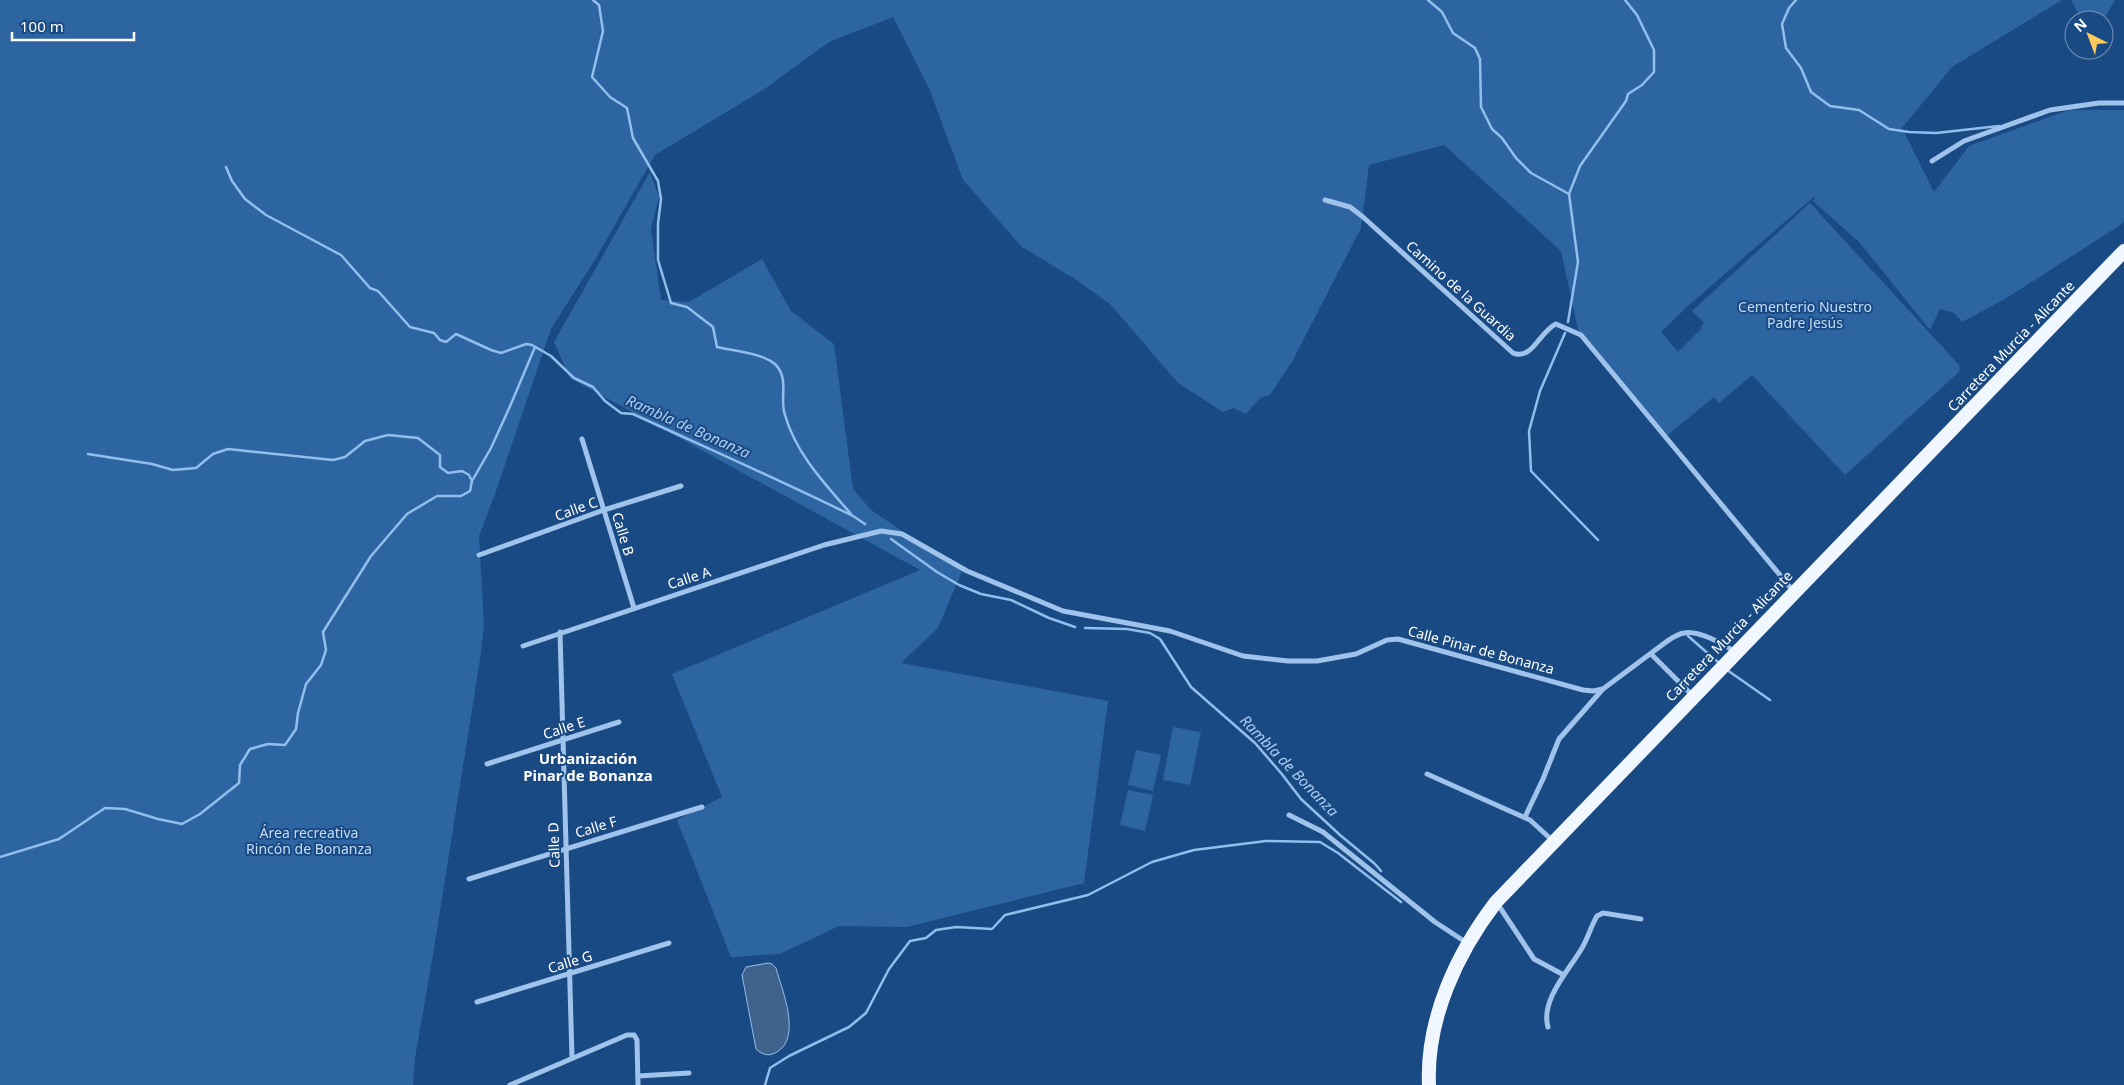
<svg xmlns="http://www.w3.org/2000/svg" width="2124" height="1085" font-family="'Noto Sans',sans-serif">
	<rect width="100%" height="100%" fill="#1a4a83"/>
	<g fill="#2d64a2">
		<path d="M0 0H2062L1952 67 1902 128 1934 192 1969 146 2069 110H2124V221L2122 224 2005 299 1962 322 1954 313 1940 309 1930 330 1859 242 1813 201 1816 195 1690 304 1661 332 1678 352 1702 328 1701 327 1704 323 1692 311 1810 203 1960 366 1959 372 1845 475 1752 375 1719 403 1714 397 1664 438 1578 330 1561 251 1444 145 1369 165 1361 228 1293 360 1270 395 1260 398 1246 414 1233 408 1223 412 1178 383 1111 305 1075 279 1022 247 963 180 929 88 893 17 829 42 766 88 655 155 596 258 551 329 495 494 479 536 484 623 481 653 434 949 415 1058 413 1085H0Z"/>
		<path d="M2071 0H2115L2103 20H2082Z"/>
		<path d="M650 172 659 197 651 229 661 300 689 302 762 259 791 311 834 344 853 489 871 510 962 571 938 628 901 663 1108 701 1084 883 907 927 839 926 780 954 731 957 677 820 722 797 672 674 920 570 570 378 554 342Z"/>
		<path d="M1173 727 1201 732 1190 785 1163 780Z"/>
		<path d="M1136 750 1161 755 1153 791 1128 785Z"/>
		<path d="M1128 790 1153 795 1145 831 1120 825Z"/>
	</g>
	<path fill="#3f638d" stroke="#92beed" d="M768 963 772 964 776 968C782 990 802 1037 777 1052 768 1057 763 1055 756 1049L742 975 746 967Z"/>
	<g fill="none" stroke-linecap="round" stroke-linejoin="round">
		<g stroke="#92beed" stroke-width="2.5">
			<path d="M593 0 599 5 603 31 592 77 610 97 627 108 633 138 658 181 661 199 658 224V260L671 303 687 307 713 327 717 347C734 351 762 353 775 364 790 379 779 398 785 415 796 454 825 484 851 514"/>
			<path d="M1428 0 1442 12 1453 33 1475 48 1480 59 1481 107 1492 129 1502 138 1516 158 1531 173 1569 194"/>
			<path d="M1796 0 1789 8 1782 24 1786 48 1801 68 1811 92 1830 106 1859 110 1889 129 1909 132 1936 133 1999 126"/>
			<path d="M226 167 232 181 245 199 266 215 341 255 370 288 378 291 410 327 434 333 440 340 446 342 456 334 491 350 501 353 526 344 532 345 551 356 574 378 593 387 605 401 621 413 633 414C707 448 780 480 853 516L865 524"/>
			<path d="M1568 322 1578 262 1569 194 1580 166 1626 101 1628 94 1642 85 1654 72V50L1637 15 1625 0"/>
			<path d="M1565 333 1540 391 1529 431 1531 471 1598 540"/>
			<path d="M88 454 152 464 173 470 196 468 213 454 228 449 333 460 345 457 365 441 388 435 418 438 440 455V467L448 473 462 471 469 475 472 481"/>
			<path d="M891 539 937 572 959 585 981 594 1011 600 1049 618 1075 627"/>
			<path d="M1085 628 1127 629 1150 633 1160 639 1191 687 1255 743 1281 773 1301 799 1340 835 1375 864 1381 871"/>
			<path d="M1688 636 1719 663"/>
			<path d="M1727 670 1770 700"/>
			<path d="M0 857 59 839 105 808 125 809 158 819 182 824 200 814 239 783 240 765 250 749 268 744 285 745 296 729 298 713 306 684 321 665 326 650 323 632 371 556 407 514 437 496H461L470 491 472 481 491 448 511 404 535 347"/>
			<path d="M765 1085 770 1068 789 1056 849 1027 866 1013 889 969 910 941 926 938 936 930 956 927 992 929 1005 915 1088 895 1152 862 1194 850 1266 841 1320 842 1338 853 1401 902"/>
		</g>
		<g stroke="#9fc3eb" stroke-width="5">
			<path d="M1932 161 1964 141 2050 110 2099 103H2124"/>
			<path d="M1325 200 1350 207 1363 217 1513 353C1532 361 1540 331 1556 324L1581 335 1794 592"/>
			<path d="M582 439 634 608"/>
			<path d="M479 555 604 510 681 486"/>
			<path d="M560 632 572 1058"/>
			<path d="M523 646 824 545 881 531 902 534 967 571 1063 611 1170 631 1243 656 1288 661H1317L1356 654 1387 640 1398 639 1583 690 1593 691 1603 689 1666 642C1672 638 1677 634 1684 633 1698 630 1725 644 1736 653"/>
			<path d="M1651 654 1693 696"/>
			<path d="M487 764 619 722"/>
			<path d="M1427 774 1530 820 1553 841"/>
			<path d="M1289 815 1323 832 1435 922 1467 943"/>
			<path d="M1525 817 1543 779 1559 739 1602 690"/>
			<path d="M469 879 702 807"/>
			<path d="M1497 903 1534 959 1562 974"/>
			<path d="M477 1002 669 943"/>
			<path d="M1548 1027C1540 1000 1570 969 1582 948 1588 938 1591 926 1597 916L1603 913 1641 919"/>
			<path d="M638 1076 689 1073"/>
			<path d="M510 1085 627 1035H634L637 1040 638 1085"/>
		</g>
		<path stroke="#f1f7ff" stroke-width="14" d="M1429 1085C1426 1019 1457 953 1496 902L2124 251"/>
	</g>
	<g text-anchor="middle" stroke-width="4" stroke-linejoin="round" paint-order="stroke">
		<g font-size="14" fill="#fff" stroke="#1a4a83">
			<text transform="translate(1461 291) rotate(42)" y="5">Camino de la Guardia</text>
			<text transform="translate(2011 346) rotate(-46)" y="5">Carretera Murcia - Alicante</text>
			<text transform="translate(576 509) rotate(-20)" y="5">Calle C</text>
			<text transform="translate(623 534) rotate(73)" y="5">Calle B</text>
			<text transform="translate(689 578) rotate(-18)" y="5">Calle A</text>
			<text transform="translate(1729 636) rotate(-46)" y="5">Carretera Murcia - Alicante</text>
			<text transform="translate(1481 650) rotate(15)" y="5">Calle Pinar de Bonanza</text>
			<text transform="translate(564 728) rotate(-18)" y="5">Calle E</text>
			<text transform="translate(596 827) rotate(-17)" y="5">Calle F</text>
			<text transform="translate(554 845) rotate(-92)" y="5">Calle D</text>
			<text transform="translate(570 962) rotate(-17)" y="5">Calle G</text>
		</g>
		<g font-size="14" fill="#c4ddf8" stroke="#1a4a83">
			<text x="1805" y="312">Cementerio Nuestro<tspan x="1805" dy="16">Padre Jesús</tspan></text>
			<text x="309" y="838">Área recreativa<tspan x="309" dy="16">Rincón de Bonanza</tspan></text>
		</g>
		<g font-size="15" font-style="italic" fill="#abcdf3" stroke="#1a4a83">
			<text transform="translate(688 427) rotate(24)" y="5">Rambla de Bonanza</text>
			<text transform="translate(1289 766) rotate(46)" y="5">Rambla de Bonanza</text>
		</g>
		<g font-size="15" font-weight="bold" fill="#fff" stroke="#1a4a83">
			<text x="588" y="764">Urbanización<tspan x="588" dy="17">Pinar de Bonanza</tspan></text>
		</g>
	</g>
	<g transform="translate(2089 35) rotate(318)"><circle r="24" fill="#1a4a83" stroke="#7692b5"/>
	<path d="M0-4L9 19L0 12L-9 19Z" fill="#fdcb5b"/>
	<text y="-8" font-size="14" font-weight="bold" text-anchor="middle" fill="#ffffff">N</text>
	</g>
	<path d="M12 32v8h122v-8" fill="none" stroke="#ffffff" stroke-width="2.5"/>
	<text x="20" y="32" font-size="15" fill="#ffffff" stroke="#1a4a83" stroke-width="4" paint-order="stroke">100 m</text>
</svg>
